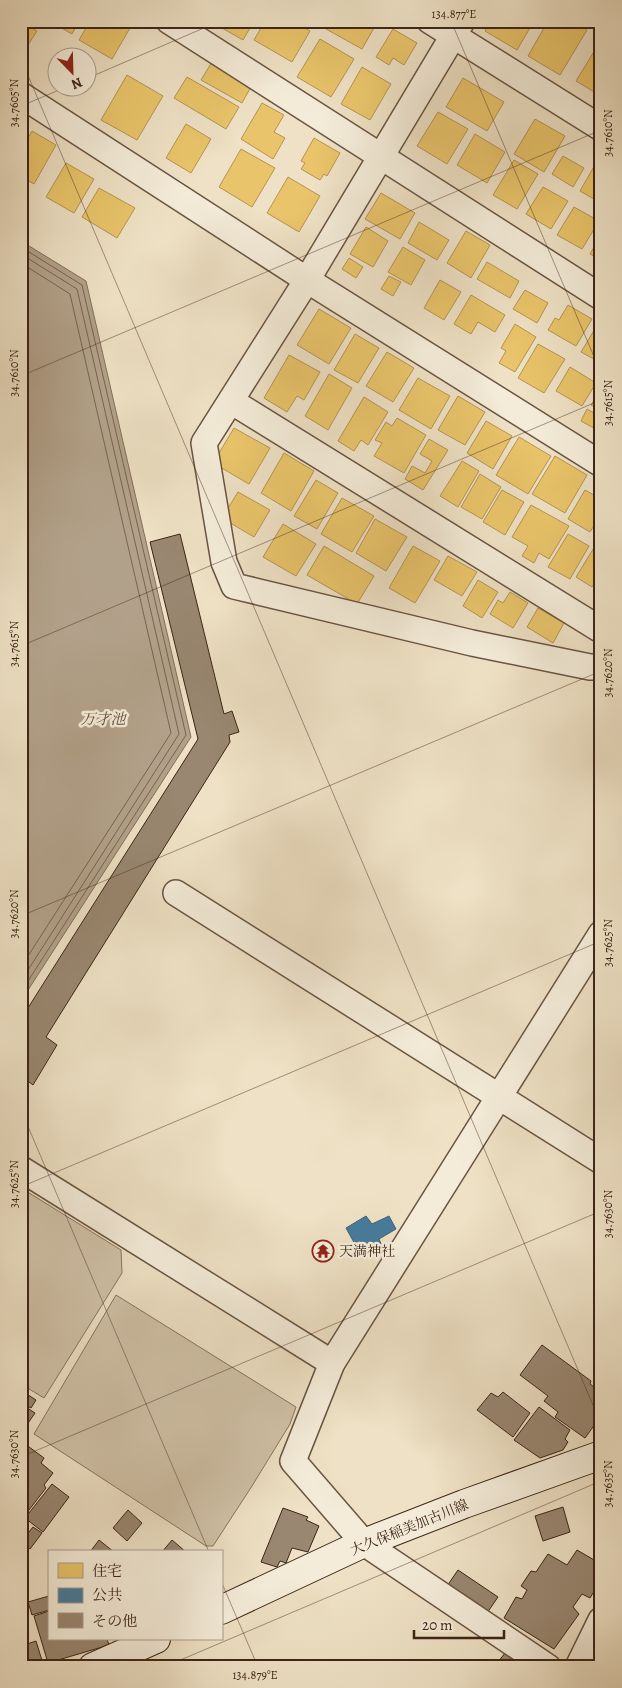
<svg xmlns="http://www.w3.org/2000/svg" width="622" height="1688" font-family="Alegreya,'Noto Serif JP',serif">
	<rect width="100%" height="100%" fill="#eee1c5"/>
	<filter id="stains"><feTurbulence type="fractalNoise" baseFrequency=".004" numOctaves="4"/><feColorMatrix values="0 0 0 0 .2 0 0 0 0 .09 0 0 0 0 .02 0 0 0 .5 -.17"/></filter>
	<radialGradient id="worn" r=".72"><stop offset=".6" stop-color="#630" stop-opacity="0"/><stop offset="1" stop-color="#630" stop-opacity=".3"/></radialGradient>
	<g fill="#d0c1a7" stroke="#86735e">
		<path d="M21 1191H26L121 1250 122 1273 44 1398 21 1384Z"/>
		<path d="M116 1295 296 1407 290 1424 252 1486 213 1546H206L34 1434Z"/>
	</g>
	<path fill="#b2a18a" stroke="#836f5c" d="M21 241 86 281 191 737 21 1001Z"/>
	<g fill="#e9c46a" stroke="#b59451">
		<path d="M54 21H79L72 34 53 23Z"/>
		<path d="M90 21 97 25 99 21H134L112 59 79 40Z"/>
		<path d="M217 21H254L243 40 215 24Z"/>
		<path d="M265 21H293L310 31 292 62 254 40Z"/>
		<path d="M331 21H378L362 49 326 29Z"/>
		<path d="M490 21H534L517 50 485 31Z"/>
		<path d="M548 21H572L587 30 560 75 528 56Z"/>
		<path d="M21 22 37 31 21 56Z"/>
		<path d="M393 29 417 43 404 65 393 58 389 65 376 57Z"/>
		<path d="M320 39 354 59 331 97 297 77Z"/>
		<path d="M601 40V96L576 81Z"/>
		<path d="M212 62 252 85 242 103 201 80Z"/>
		<path d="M362 67 391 84 370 120 341 104Z"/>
		<path d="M127 75 163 96 137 140 101 120Z"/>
		<path d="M187 77 239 107 226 129 174 98Z"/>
		<path d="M463 78 504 102 487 131 446 107Z"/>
		<path d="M262 103 284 115 274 132 285 138 273 159 241 139Z"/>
		<path d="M438 112 468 129 447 164 417 146Z"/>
		<path d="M535 119 565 136 544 172 514 154Z"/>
		<path d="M186 124 211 139 191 173 166 158Z"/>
		<path d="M32 131 56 145 34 184 21 177V134L28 138Z"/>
		<path d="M475 134 505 152 487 183 457 165Z"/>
		<path d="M314 138 340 153 327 176 324 174 320 180 301 169 305 163 301 161Z"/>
		<path d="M241 149 275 168 252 207 219 187Z"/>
		<path d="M563 156 584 168 573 187 552 174Z"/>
		<path d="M514 160 538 174 517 209 493 195Z"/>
		<path d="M66 163 94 179 74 213 46 197Z"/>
		<path d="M596 163 601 166V200L599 202 580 191Z"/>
		<path d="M288 177 320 196 299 232 267 213Z"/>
		<path d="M543 187 568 201 551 229 526 214Z"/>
		<path d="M99 188 135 208 117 238 82 217Z"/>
		<path d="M381 193 415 213 400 239 365 219Z"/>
		<path d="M574 207 599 221 582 249 557 235Z"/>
		<path d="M419 222 449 240 437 260 408 243Z"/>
		<path d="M366 227 388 241 373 267 350 254Z"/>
		<path d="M466 231 490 245 471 278 447 263Z"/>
		<path d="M601 235V260L590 254Z"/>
		<path d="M403 247 425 260 411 285 388 272Z"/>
		<path d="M349 258 363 267 356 278 342 269Z"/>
		<path d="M487 262 519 281 510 298 477 279Z"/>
		<path d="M389 276 401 282 393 296 381 289Z"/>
		<path d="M440 280 461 292 444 320 424 308Z"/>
		<path d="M525 290 548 303 537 323 513 309Z"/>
		<path d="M471 295 505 315 495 332 478 322 471 334 454 324Z"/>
		<path d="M568 305 592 319 576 346 548 330 555 318 559 320Z"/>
		<path d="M319 309 351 328 329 364 297 345Z"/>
		<path d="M601 319V363L581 352Z"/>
		<path d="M515 324 536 337 515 372 499 363 506 351 501 348Z"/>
		<path d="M355 334 379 348 358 383 334 370Z"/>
		<path d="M538 344 565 359 544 393 518 378Z"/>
		<path d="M387 352 414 368 393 402 366 386Z"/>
		<path d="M289 355 320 372 304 400 297 396 287 412 264 398Z"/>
		<path d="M570 367 596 383 582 406 556 391Z"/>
		<path d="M329 374 352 388 328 430 305 416Z"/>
		<path d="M418 378 450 396 431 429 399 410Z"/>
		<path d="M601 389V410L591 405Z"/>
		<path d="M458 396 485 412 465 445 438 430Z"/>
		<path d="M364 397 388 412 368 445 361 440 354 451 338 441Z"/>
		<path d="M587 409 601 417V432L581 421Z"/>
		<path d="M397 418 426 435 404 473 374 456 382 443 375 440 386 422 392 426Z"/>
		<path d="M486 421 512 436 493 469 467 453Z"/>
		<path d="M234 428 270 448 249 484 213 463Z"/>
		<path d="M519 437 551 456 528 494 496 475Z"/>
		<path d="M429 439 448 450 423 490 405 479 412 466 425 473 432 461 420 454Z"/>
		<path d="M284 453 314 471 291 511 261 493Z"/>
		<path d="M555 456 587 475 565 513 532 494Z"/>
		<path d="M462 461 479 471 458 507 440 496Z"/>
		<path d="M480 474 501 487 482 519 461 507Z"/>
		<path d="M316 480 338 493 317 529 294 516Z"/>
		<path d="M502 490 524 502 505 535 483 522Z"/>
		<path d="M585 490 601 499V514L590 532 568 519Z"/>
		<path d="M238 492 270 510 254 537 222 518Z"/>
		<path d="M342 498 374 516 352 552 321 534Z"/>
		<path d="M531 505 569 526 549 559 539 553 534 563 522 556 528 546 512 537Z"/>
		<path d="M375 519 407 537 386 571 356 553Z"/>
		<path d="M283 524 316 544 296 576 263 557Z"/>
		<path d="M568 534 589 546 570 579 548 567Z"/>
		<path d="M324 546 374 576 357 604 307 575Z"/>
		<path d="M413 546 440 561 415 603 389 588Z"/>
		<path d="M595 546 601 549V573L592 587 576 577Z"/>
		<path d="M448 556 477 572 462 596 434 580Z"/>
		<path d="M478 580 498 592 482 618 463 606Z"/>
		<path d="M510 592 528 603 513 628 490 614 498 600 503 603Z"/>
		<path d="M538 608 564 623 553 643 527 627Z"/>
	</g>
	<path fill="#457b9d" stroke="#436174" d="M366 1216 372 1224 389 1216 396 1229 379 1239 382 1246 362 1257 346 1228Z"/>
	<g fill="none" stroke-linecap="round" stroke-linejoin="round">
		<g stroke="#786350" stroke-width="1">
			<path d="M21 247 82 285 186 735 21 992"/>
			<path d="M21 254 77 289 179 734 21 981"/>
			<path d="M21 263 70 294 171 733 21 967"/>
		</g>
	</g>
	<g fill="#998771" stroke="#3d2516">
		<path d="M180 534 224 714 232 711 239 732 229 735 230 742 46 1037 57 1045 33 1085 29 1082 21 1094V1019L198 739 150 542Z"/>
		<path d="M542 1345 591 1381 590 1384 601 1392V1416L585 1438 555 1417 558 1412 544 1401 548 1396 520 1375Z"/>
		<path d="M22 1391 36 1400 31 1408 21 1402Z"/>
		<path d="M503 1392 530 1413 513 1437 477 1410 491 1393 498 1397Z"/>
		<path d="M21 1404 35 1413 22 1432H21Z"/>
		<path d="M539 1407 570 1430 565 1439 568 1442 563 1450 540 1458 514 1440Z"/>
		<path d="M21 1441 44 1458 41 1463 53 1473 44 1485 46 1488 22 1519Z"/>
		<path d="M52 1484 69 1497 43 1532 25 1518Z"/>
		<path d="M563 1507 570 1532 543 1541 535 1516Z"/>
		<path d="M283 1508 308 1517 306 1520 319 1526 308 1552 292 1548 286 1563 280 1561 277 1567 261 1562Z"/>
		<path d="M128 1510 142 1523 127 1541 113 1528Z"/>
		<path d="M33 1527 42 1533 30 1549 21 1542Z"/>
		<path d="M99 1540 114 1552H90Z"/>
		<path d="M172 1540 186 1552H162Z"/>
		<path d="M577 1550 601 1564V1580L590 1598 582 1594 573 1607 579 1614 554 1649 504 1618 516 1597 522 1599 527 1590 521 1586 531 1571 536 1572 548 1554 567 1565Z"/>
		<path d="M458 1570 498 1597 485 1616 445 1589Z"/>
		<path d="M49 1596V1610L32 1615 28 1602Z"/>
		<path d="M49 1611V1639H107L109 1645 48 1663 34 1616Z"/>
		<path d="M36 1641 44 1667H21V1646Z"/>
		<path d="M509 1648 538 1667H494Z"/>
	</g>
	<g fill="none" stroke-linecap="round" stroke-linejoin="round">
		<g stroke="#695442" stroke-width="28">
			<g id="minor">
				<path d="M169 21 601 297"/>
				<path d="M430 21 601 128"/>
				<path d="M462 21 307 280 204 443 224 562 234 586 472 643 590 667H601"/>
				<path d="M21 95 307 280 601 464"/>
				<path d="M231 401 601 630"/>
				<path d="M176 893 601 1161"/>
				<path d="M21 1169 332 1363"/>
				<path d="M548 1667 364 1543 293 1461 332 1363 601 934"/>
				<path d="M578 1667 601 1620"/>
			</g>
		</g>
		<g stroke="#3d2516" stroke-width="30">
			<g id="secondary">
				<path d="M221 1610 364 1543 464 1504 601 1455"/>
				<path d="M93 1667 156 1639"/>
			</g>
		</g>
		<use href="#minor" stroke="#f4ecd9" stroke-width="25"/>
		<use href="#secondary" stroke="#f4ecd9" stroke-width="28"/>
	</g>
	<path fill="none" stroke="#3d2516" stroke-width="1" stroke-opacity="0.45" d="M451 21 601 373M21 59 601 1424M88 78 220 21M21 106 64 88M21 376 601 130M21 646 601 400M21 916 601 671M21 1110 209 1552M21 1187 601 941M21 1457 601 1211M221 1581 258 1667M164 1667 601 1481"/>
	<defs>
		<g id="temple-ring" transform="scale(1.125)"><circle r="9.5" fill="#f4ecd9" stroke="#8f2418" stroke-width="1.5"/><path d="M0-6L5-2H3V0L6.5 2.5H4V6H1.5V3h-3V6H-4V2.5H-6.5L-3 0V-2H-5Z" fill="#8f2418"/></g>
	</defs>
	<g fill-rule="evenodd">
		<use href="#temple-ring" x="323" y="1251"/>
	</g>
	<g text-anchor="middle" stroke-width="5" stroke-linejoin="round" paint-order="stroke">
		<g font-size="14" fill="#3d2516" stroke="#f4ecd9" text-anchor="start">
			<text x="339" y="1256">天満神社</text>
		</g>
		<g font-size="14" fill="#3d2516" stroke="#f4ecd9">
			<text transform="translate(409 1527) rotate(-22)" y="5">大久保稲美加古川線</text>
		</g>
		<g font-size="15" font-style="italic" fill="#604a39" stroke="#f4ecd9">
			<text x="103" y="724">万才池</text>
		</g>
	</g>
	<rect width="622" height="1688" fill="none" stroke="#eee1c5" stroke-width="55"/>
	<rect x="48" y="1550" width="175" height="90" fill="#f4ecd9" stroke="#ab9c8b"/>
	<rect x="58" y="1563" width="25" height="15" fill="#e9c46a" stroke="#ab9c8b"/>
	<text x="92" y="1576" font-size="15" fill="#3d2516">住宅</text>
	<rect x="58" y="1588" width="25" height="15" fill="#457b9d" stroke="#ab9c8b"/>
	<text x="92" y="1600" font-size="15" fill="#3d2516">公共</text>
	<rect x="58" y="1613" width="25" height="15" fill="#998771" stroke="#ab9c8b"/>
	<text x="92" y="1626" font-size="15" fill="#3d2516">その他</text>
	<g transform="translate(72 72) rotate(157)"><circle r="24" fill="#f4ecd9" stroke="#ab9c8b"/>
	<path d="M0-4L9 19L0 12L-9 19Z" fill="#8f2418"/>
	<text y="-8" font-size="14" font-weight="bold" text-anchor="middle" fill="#3d2516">N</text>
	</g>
	<path d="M414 1630v8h90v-8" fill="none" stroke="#3d2516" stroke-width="2.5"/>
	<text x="422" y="1630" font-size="15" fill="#3d2516" stroke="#f4ecd9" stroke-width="4" paint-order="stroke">20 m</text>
	<rect x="28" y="28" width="566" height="1632" fill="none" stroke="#3d2516" stroke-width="2"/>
	<g font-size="12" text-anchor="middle" fill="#3d2516">
		<text x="454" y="18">134.877°E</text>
		<text transform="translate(14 103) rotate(-90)" y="4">34.7605°N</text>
		<text transform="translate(608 133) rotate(-90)" y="4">34.7610°N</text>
		<text transform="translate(14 373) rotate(-90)" y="4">34.7610°N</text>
		<text transform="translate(608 403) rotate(-90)" y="4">34.7615°N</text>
		<text transform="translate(14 644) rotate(-90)" y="4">34.7615°N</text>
		<text transform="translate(608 673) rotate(-90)" y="4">34.7620°N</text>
		<text transform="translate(14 914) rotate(-90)" y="4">34.7620°N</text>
		<text transform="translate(608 943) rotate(-90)" y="4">34.7625°N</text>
		<text transform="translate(14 1184) rotate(-90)" y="4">34.7625°N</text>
		<text transform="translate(608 1214) rotate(-90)" y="4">34.7630°N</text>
		<text transform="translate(14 1454) rotate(-90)" y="4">34.7630°N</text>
		<text transform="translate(608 1484) rotate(-90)" y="4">34.7635°N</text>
		<text x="255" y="1679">134.879°E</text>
	</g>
	<rect width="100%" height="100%" filter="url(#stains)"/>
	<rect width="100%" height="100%" fill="url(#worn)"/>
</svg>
